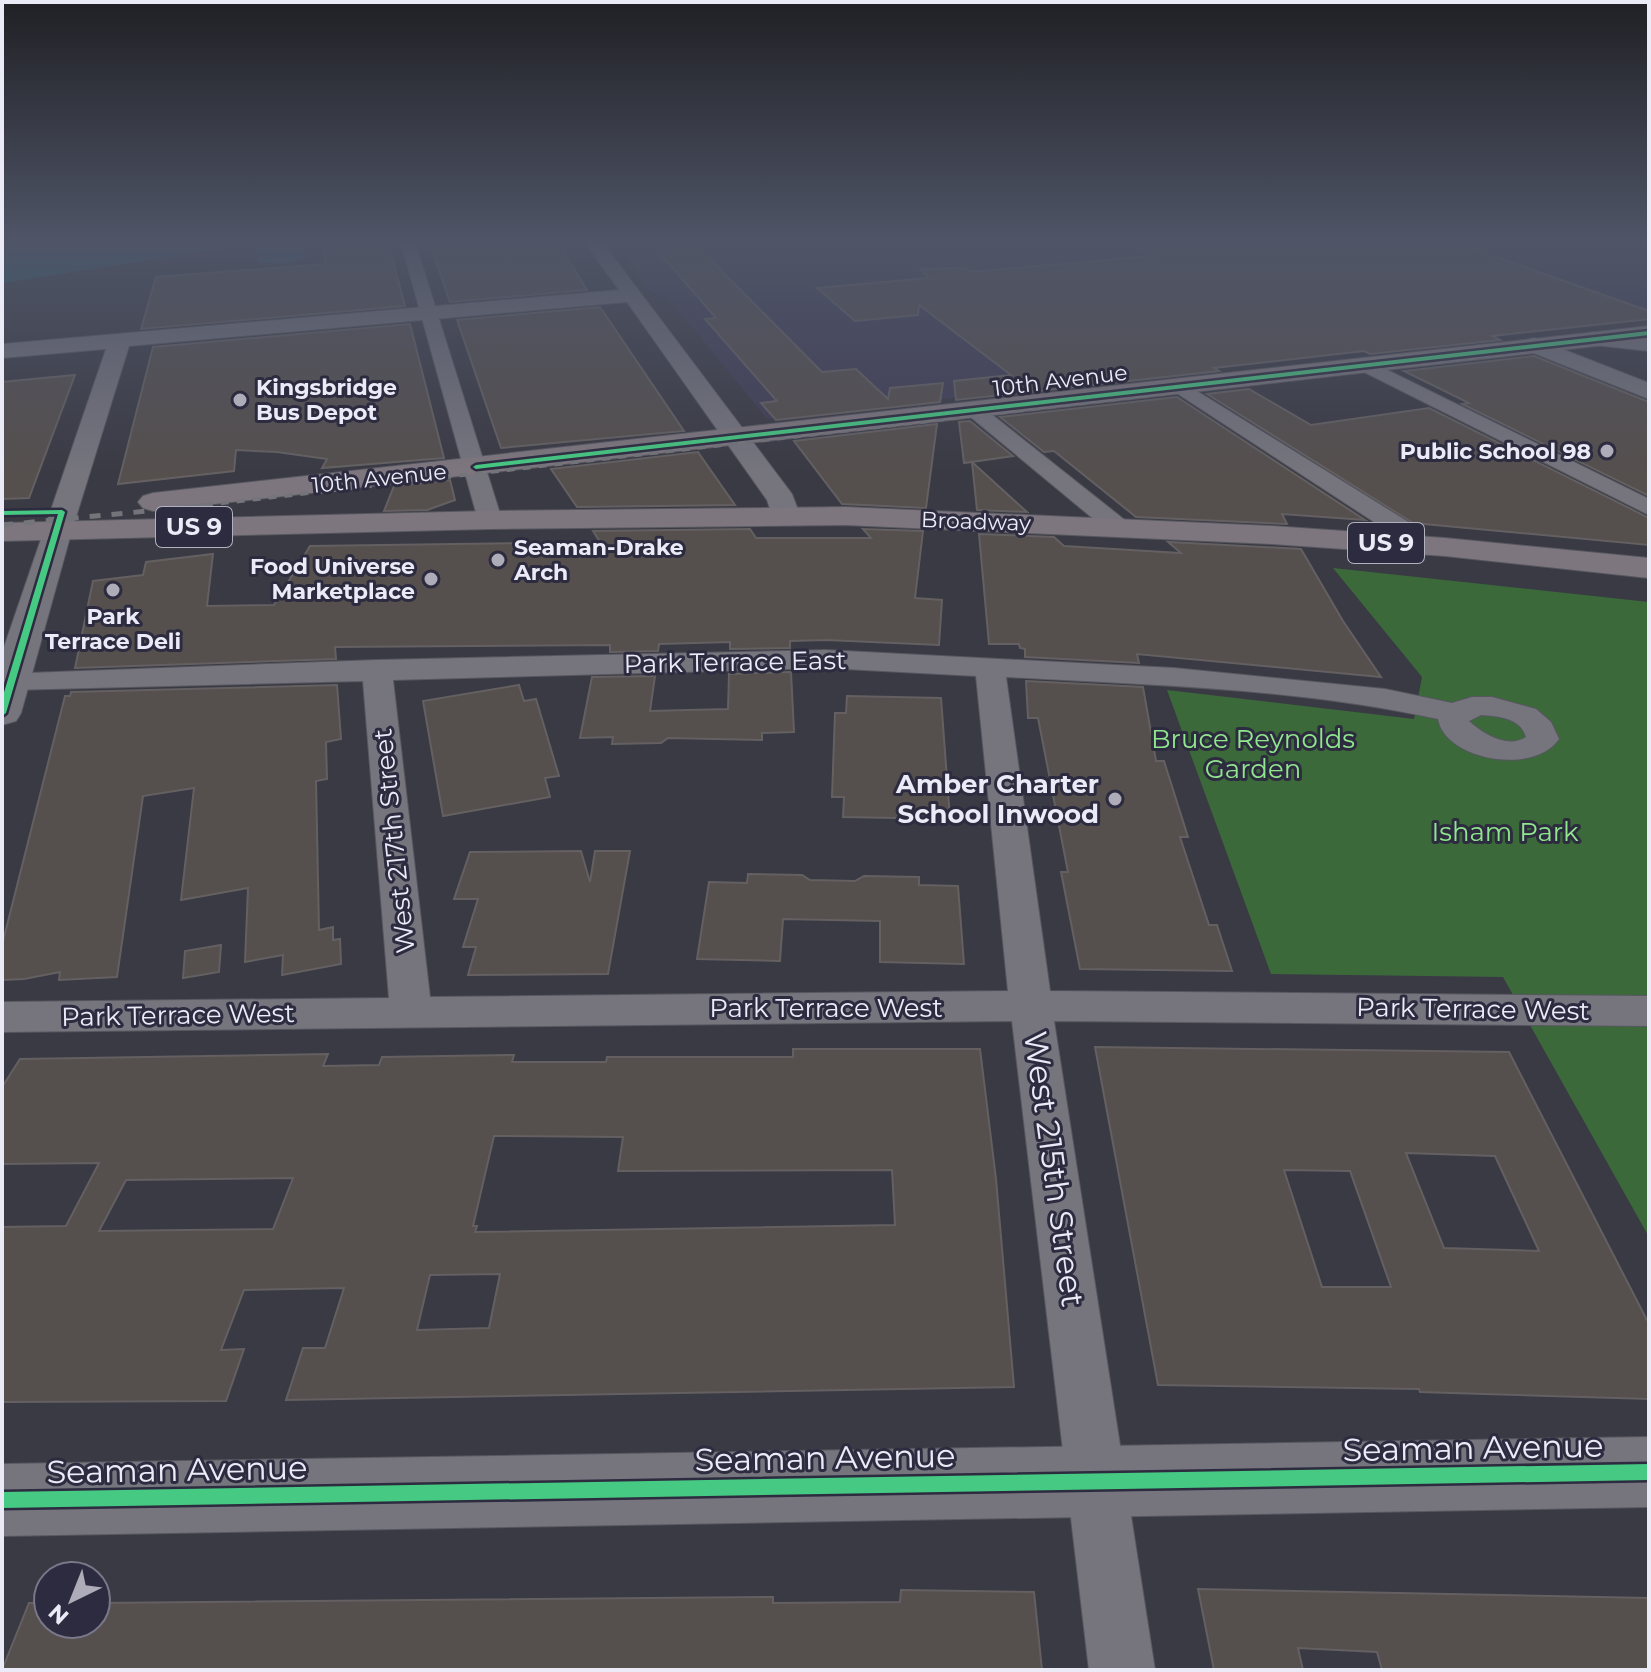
<svg xmlns="http://www.w3.org/2000/svg" width="1651" height="1672" font-family="Montserrat,sans-serif">
	<rect width="100%" height="100%" fill="#3a3a44"/>
	<path fill="#403d56" d="M617 239H1649V320L767 419 669 299 647 290Z"/>
	<path fill="#3b693a" d="M1333 568 1649 602V1237L1503 977 1271 974 1167 690 1414 719 1422 677Z"/>
	<path fill="#21606f" d="M2 239H307L303 244V259L283 264 258 262 257 246 252 244 2 283Z"/>
	<g fill="#554f4e" stroke="#646062" stroke-width="2" fill-rule="evenodd">
		<path d="M471 239H556L587 290 450 302 429 242Z"/>
		<path d="M1118 239H1445L1649 311V319L1492 336 1500 340 1370 354 1364 351 1214 368 1219 371 956 400 954 381 1011 375 919 305 918 315 855 321 817 288 929 278 920 269 965 268 970 272 1153 256Z"/>
		<path d="M370 240 388 241 405 306 141 329 156 277 325 264 323 243Z"/>
		<path d="M691 240 822 372 856 369 888 399 890 388 943 383 940 402 776 420 761 403 777 401 705 319 716 318 651 243Z"/>
		<path d="M600 307 684 431 501 448 457 320Z"/>
		<path d="M410 324 444 458 322 468 327 459 277 452 236 450 234 471 118 484 153 347Z"/>
		<path d="M1534 356 1649 402V496L1462 404 1469 403 1404 371Z"/>
		<path d="M75 375 29 498 2 499V382Z"/>
		<path d="M1249 389 1311 425 1429 408 1649 518V545L1413 523 1207 394Z"/>
		<path d="M1177 397 1365 520 1282 514 1287 524 1136 517 1054 451 1044 452 1000 417Z"/>
		<path d="M970 421 1013 456 964 463 959 422Z"/>
		<path d="M937 424 926 508 842 504 794 441Z"/>
		<path d="M698 452 735 505 577 507 551 469Z"/>
		<path d="M972 462 1027 512 977 510Z"/>
		<path d="M450 480 455 500 427 510 384 511 394 486Z"/>
		<path d="M750 529 756 538H871L863 529 923 531 915 598 942 600 939 645 826 640 790 641V648L730 649V642L659 644 658 651 610 652V645L335 647 336 659 75 668 93 581 143 575 146 562 213 554 207 606 274 605 310 546 600 542 593 531Z"/>
		<path d="M979 534 1054 537 1064 546 1181 553 1168 542 1301 549 1343 621 1381 677 1137 654 1139 663 1025 657V649L1020 648 1019 644H989Z"/>
		<path d="M791 672 794 732 762 733V740L668 738 661 743 612 744 613 737 580 738 592 677 655 676 650 711 728 709 729 674Z"/>
		<path d="M1026 681 1143 687 1156 761H1164L1188 837H1180L1209 925H1217L1232 971 1080 969 1061 872H1068L1038 718H1028Z"/>
		<path d="M337 685 341 739 326 742 327 779 316 781 319 930 333 927V940L340 939 341 964 282 975 283 955 245 962 248 888 181 900 194 788 143 796 117 977 59 980 60 972 24 979 2 980V945L65 696H70L71 692Z"/>
		<path d="M519 685 524 701 536 699 559 776 545 778 550 797 443 816 423 701Z"/>
		<path d="M847 696 941 698 950 819 843 817 844 797H832L835 713H846Z"/>
		<path d="M581 851 590 882 595 851H630L608 974 468 975 476 947H463L478 899H454L470 852Z"/>
		<path d="M748 874 802 875 810 880 855 881 864 876 919 877V885L958 886 964 964 880 962V921L783 919 780 961 697 959 709 882 747 883Z"/>
		<path d="M221 945 219 972 183 978 185 951Z"/>
		<path d="M1095 1047 1509 1052 1649 1324V1399L1420 1392 1419 1389 1158 1385ZM1406 1153 1495 1156 1539 1251 1444 1248ZM1284 1170 1350 1171 1391 1287H1322Z"/>
		<path d="M793 1049H980L996 1179 1014 1387 286 1400 303 1348H325L344 1288 244 1290 221 1350 244 1349 226 1401 2 1402V1227L66 1226 99 1163 2 1164V1087L20 1059 328 1054 323 1066 379 1065 382 1057 514 1055 512 1062H606L607 1057H793ZM494 1136 623 1137 618 1171 892 1170 895 1225 475 1232 477 1226H473ZM293 1178 273 1229 99 1231 126 1180ZM500 1274 489 1328 417 1330 430 1275Z"/>
		<path d="M1198 1589 1649 1598V1670H1382L1377 1652 1298 1648 1303 1670H1214Z"/>
		<path d="M901 1590 1034 1592 1042 1670H2L29 1603H48V1624H96V1603L773 1597V1603L900 1602Z"/>
	</g>
	<g fill="none" stroke-linecap="round" stroke-linejoin="round">
		<g stroke="#575760" stroke-width="2">
			<g id="street">
				<path d="M400 239H414L502 520 499 525H481L478 520Z"/>
				<path d="M1363 358 1649 499V515L1356 368 1353 364Z"/>
				<path d="M1179 380 1410 523 1424 545 1420 550H1402L1391 533 1172 390 1169 386 1172 382Z"/>
				<path d="M974 404 981 406 1126 521 1129 526 1126 531H1108L967 414 964 410 967 406Z"/>
				<path d="M826 650 1174 668 1385 689 1452 703 1472 697H1492L1536 709 1551 722 1559 739C1534 776 1445 760 1438 719 1297 688 1150 685 1006 677L1050 991 1649 996V1026L1054 1021 1155 1670H1089L1012 1021 2 1032V1002L389 998 363 681 12 690 2 688V674L377 660ZM826 668 976 676 1008 991 430 997 393 680ZM1481 715C1498 716 1521 718 1526 737 1508 749 1483 734 1469 721Z"/>
			</g>
		</g>
		<g stroke="#575760" stroke-width="2">
			<g id="secondary">
				<path d="M582 239H600L792 494 800 515 796 521 785 524 774 521 767 500 627 302 129 346 72 530 21 713 16 721 2 725V653L106 349 2 358V344L619 290Z"/>
				<path d="M1592 332 1649 337V351L1584 344 1581 339Z"/>
				<path d="M1534 338 1649 383V399L1526 350 1523 345 1526 340Z"/>
				<path d="M1649 1437V1507L2 1536V1464Z"/>
			</g>
		</g>
		<g stroke="#575760" stroke-width="2">
			<g id="primary">
				<path d="M1649 326V340L153 511 143 508 138 502 143 496 153 493Z"/>
				<path d="M845 507 1272 526 1445 538 1649 558V578L1445 556 1272 544 845 525 490 529 2 541V523L490 511Z"/>
			</g>
		</g>
		<use href="#street" fill="#76757e" fill-rule="evenodd"/>
		<use href="#secondary" fill="#76757e" fill-rule="evenodd"/>
		<use href="#primary" fill="#7e767e" fill-rule="evenodd"/>
		<path stroke="#74747b" stroke-width="3" stroke-dasharray="6 6" stroke-linecap="butt" d="M1478 357 1649 337"/>
		<path stroke="#74747b" stroke-width="4" stroke-dasharray="8 8" stroke-linecap="butt" d="M189 507 1495 355"/>
		<path stroke="#74747b" stroke-width="5" stroke-dasharray="11 11" stroke-linecap="butt" d="M2 525 210 505"/>
		<g stroke="#2d2b3f" stroke-width="5">
			<g id="cycleway">
				<path d="M1649 331V335L476 469 473 467 476 465Z"/>
				<path d="M62 510 65 512 6 713 2 716V699L58 514 2 515V511Z"/>
				<path d="M1649 1464V1480L2 1508V1492Z"/>
			</g>
		</g>
		<use href="#cycleway" fill="#46c982" fill-rule="evenodd"/>
	</g>
	<linearGradient id="sky" x2="0" y2="1"><stop stop-color="#202025"/><stop offset="0.51" stop-color="#4f5567"/><stop offset="1" stop-color="#4f5567" stop-opacity="0"/></linearGradient>
	<rect width="1651" height="473" fill="url(#sky)"/>
	<g fill="#adacb8" stroke="#2d2b3f" stroke-width="3">
		<circle cx="240" cy="400" r="8"/>
		<circle cx="1607" cy="451" r="8"/>
		<circle cx="498" cy="560" r="8"/>
		<circle cx="431" cy="579" r="8"/>
		<circle cx="113" cy="590" r="8"/>
		<circle cx="1115" cy="799" r="8"/>
	</g>
	<g text-anchor="middle" stroke-width="6" stroke-linejoin="round" paint-order="stroke">
		<g font-size="22" fill="#ebeaf7" stroke="#2d2b3f">
			<text transform="translate(1060 380) rotate(-7)" y="8">10th Avenue</text>
			<text transform="translate(379 478) rotate(-6)" y="8">10th Avenue</text>
			<text transform="translate(976 521) rotate(2)" y="8">Broadway</text>
		</g>
		<g font-size="22" font-weight="bold" fill="#ebeaf7" stroke="#2d2b3f" text-anchor="start">
			<text x="256" y="395">Kingsbridge<tspan x="256" dy="25">Bus Depot</tspan></text>
			<text x="1591" y="459" text-anchor="end">Public School 98</text>
			<text x="514" y="555">Seaman-Drake<tspan x="514" dy="25">Arch</tspan></text>
			<text x="415" y="574" text-anchor="end">Food Universe<tspan x="415" dy="25">Marketplace</tspan></text>
			<text x="113" y="624" text-anchor="middle">Park<tspan x="113" dy="25">Terrace Deli</tspan></text>
		</g>
		<g fill="#2d2b3f" stroke="#b2b1c0" stroke-width="2">
			<rect x="156" y="507" width="76" height="40" rx="6"/>
			<rect x="1348" y="523" width="76" height="40" rx="6"/>
		</g>
		<g font-size="24" font-weight="bold" fill="#ebeaf7">
			<text x="194" y="535">US 9</text>
			<text x="1386" y="551">US 9</text>
		</g>
		<g font-size="26" fill="#ebeaf7" stroke="#2d2b3f">
			<text transform="translate(735 662) rotate(-1)" y="9">Park Terrace East</text>
			<text transform="translate(394 841) rotate(-96)" y="9">West 217th Street</text>
			<text x="826" y="1017">Park Terrace West</text>
			<text transform="translate(1473 1009) rotate(1)" y="9">Park Terrace West</text>
			<text transform="translate(178 1015) rotate(-1)" y="9">Park Terrace West</text>
		</g>
		<g font-size="26" fill="#90e68c" stroke="#2d2b3f">
			<text x="1253" y="748">Bruce Reynolds<tspan x="1253" dy="30">Garden</tspan></text>
			<text x="1505" y="841">Isham Park</text>
		</g>
		<g font-size="26" font-weight="bold" fill="#ebeaf7" stroke="#2d2b3f" text-anchor="end">
			<text x="1099" y="793">Amber Charter<tspan x="1099" dy="30">School Inwood</tspan></text>
		</g>
		<g font-size="32" fill="#ebeaf7" stroke="#2d2b3f">
			<text transform="translate(1054 1169) rotate(82)" y="11">West 215th Street</text>
			<text transform="translate(1473 1448) rotate(-1)" y="11">Seaman Avenue</text>
			<text transform="translate(825 1458) rotate(-1)" y="11">Seaman Avenue</text>
			<text transform="translate(177 1470) rotate(-1)" y="11">Seaman Avenue</text>
		</g>
	</g>
	<rect width="1651" height="1672" fill="none" stroke="#ebeaf7" stroke-width="8"/>
	<g transform="translate(72 1600) rotate(223)"><circle r="38" fill="#2d2b3f" stroke="#797789" stroke-width="2"/>
	<path d="M0-6L14 30L0 20L-14 30Z" fill="#adacb8"/>
	<text y="-12" font-size="22" font-weight="bold" text-anchor="middle" fill="#ebeaf7">N</text>
	</g>
</svg>
